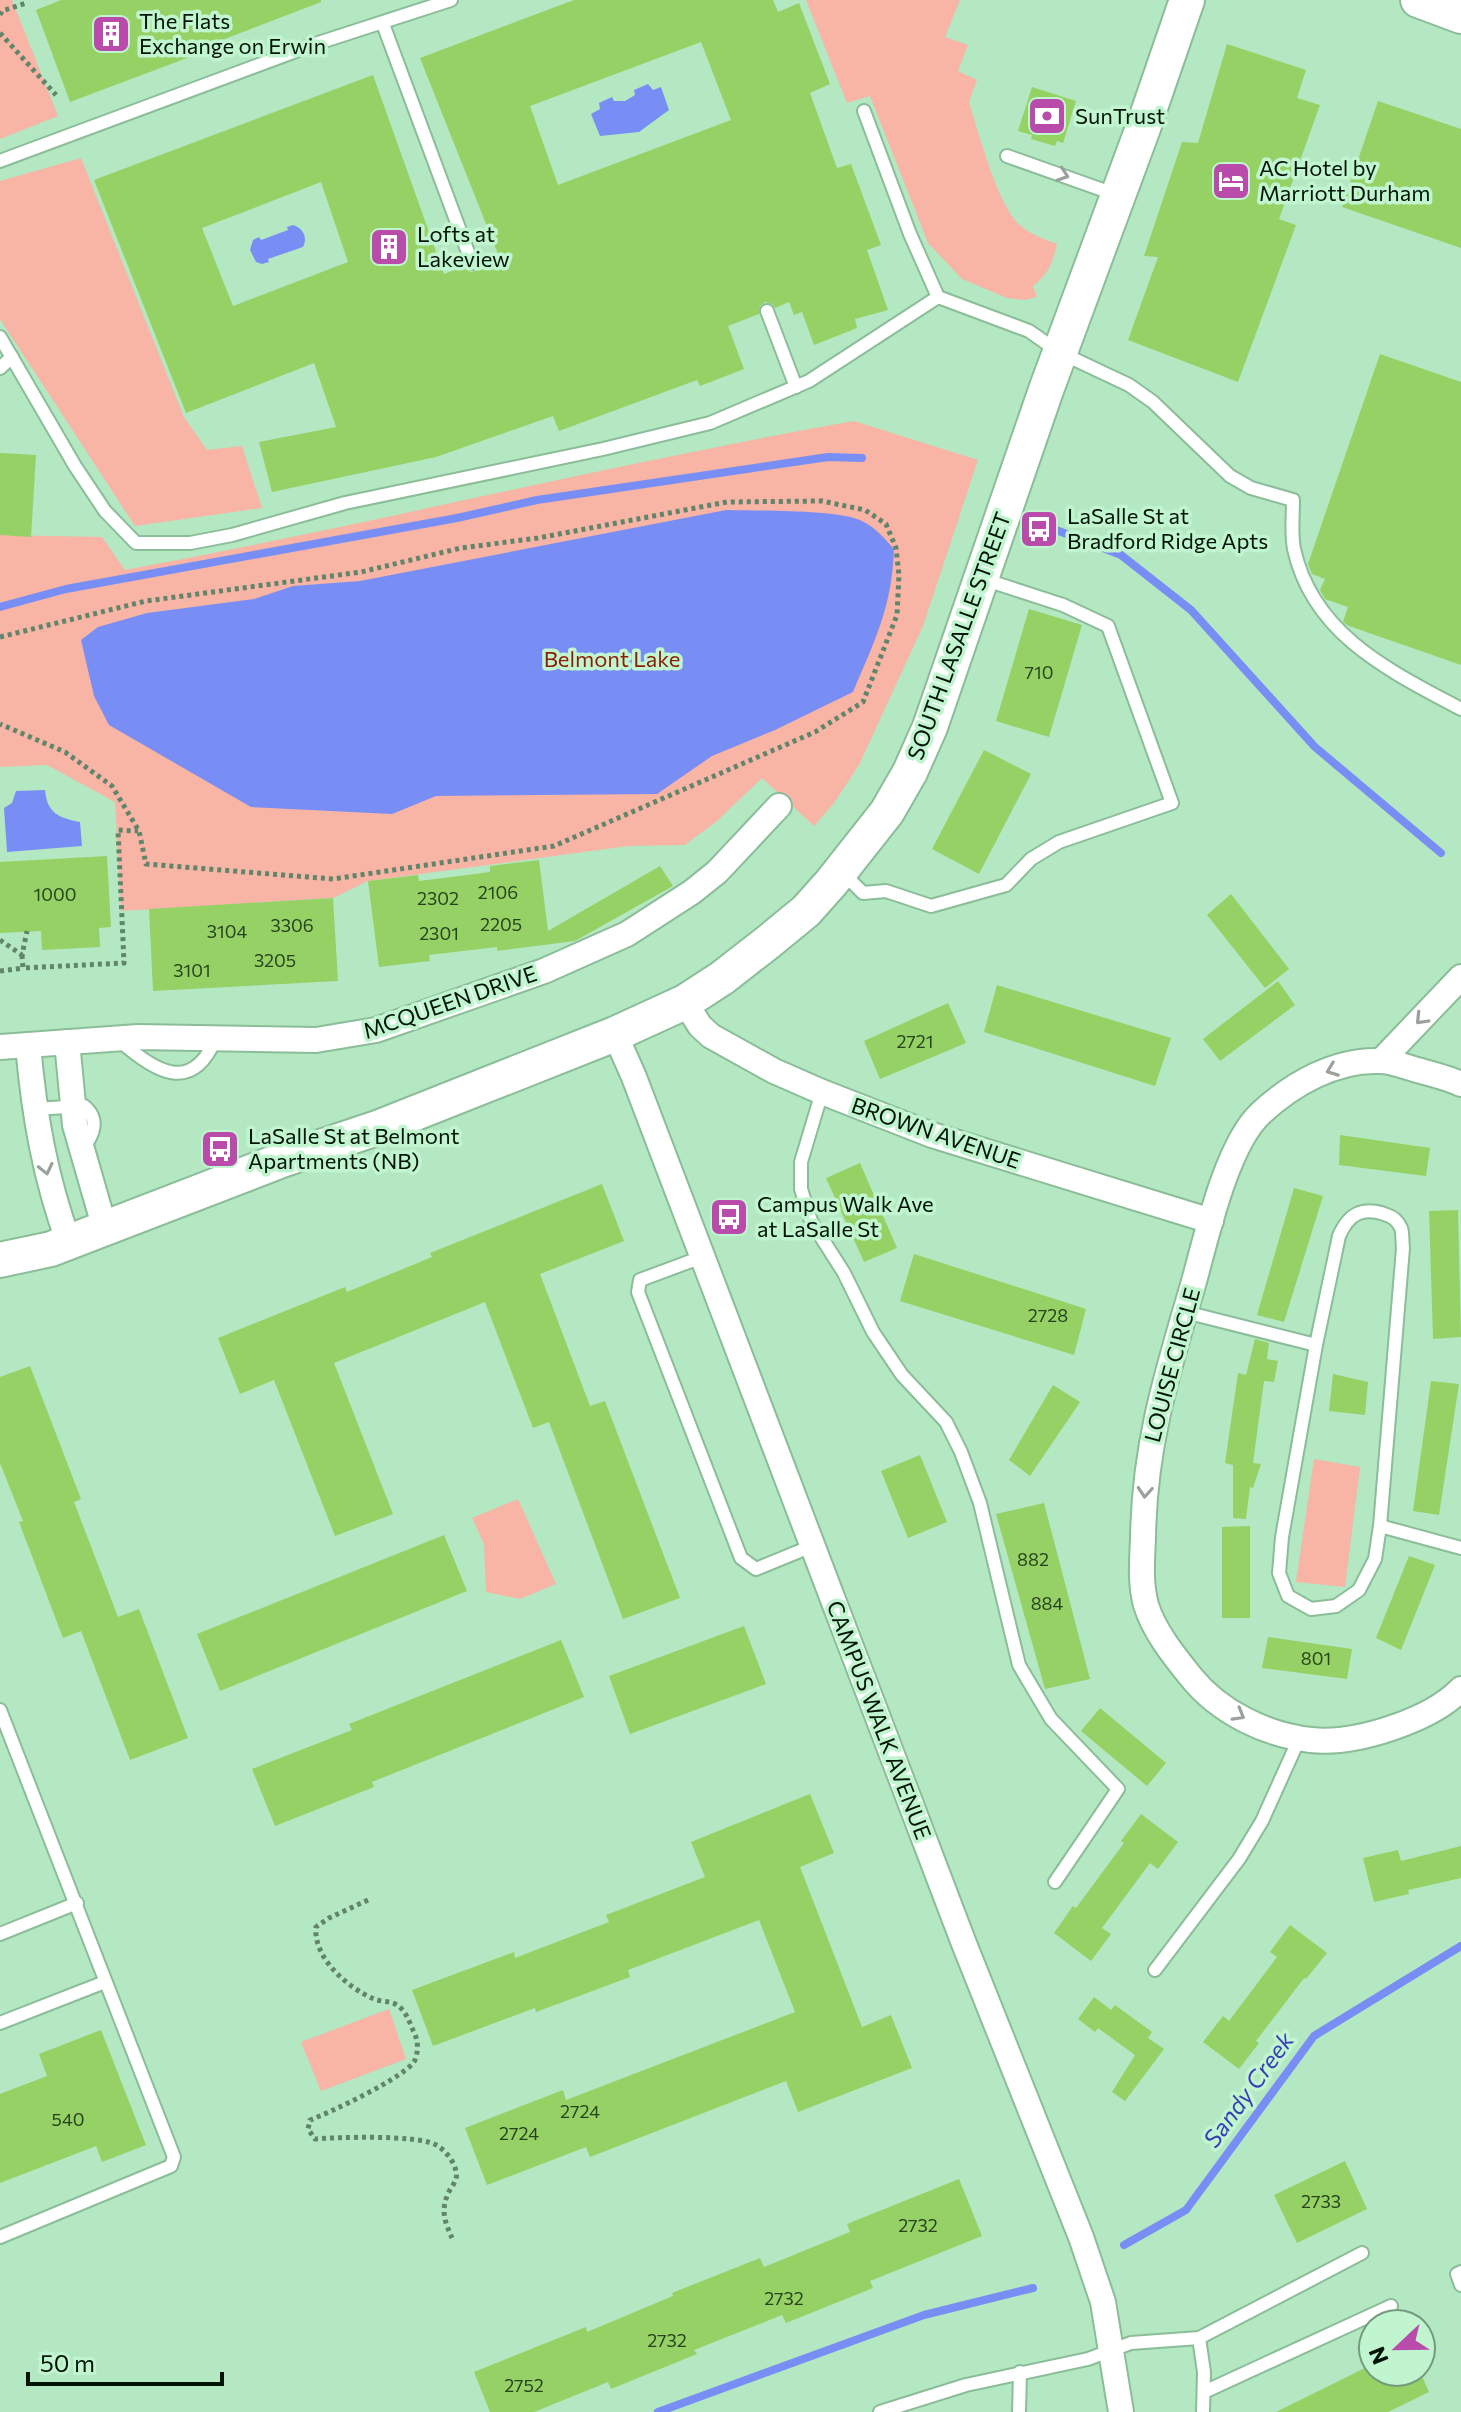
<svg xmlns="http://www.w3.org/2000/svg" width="1461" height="2412" font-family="Commissioner,sans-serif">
	<rect width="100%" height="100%" fill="#b4e8c2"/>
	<g fill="#f8b4a5">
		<path d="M0 0H12L58 116 0 139Z"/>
		<path d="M806 0H960L945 37 968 45 958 71 977 80 969 102C978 132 996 196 1014 219 1024 232 1042 238 1057 244 1053 262 1048 275 1033 286L1037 297 1024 300 1007 298 962 279 928 243 870 96 847 103Z"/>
		<path d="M81 158 184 417 207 450 242 446 262 508 135 526 0 319V181Z"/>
		<path d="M854 421 978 460 923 626 859 765 834 803 814 826 762 778 717 821 685 845 628 846 368 881 333 898 121 911 115 802 47 765 0 767V535L102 537 125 570C369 525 610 464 854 421Z"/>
		<path d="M1314 1459 1360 1467 1345 1587 1296 1582Z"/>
		<path d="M518 1499 556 1584 520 1599 486 1592 484 1544 472 1518Z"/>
		<path d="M389 2009 406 2059 321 2091 301 2042Z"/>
	</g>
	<g fill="#788ef5">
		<path d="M648 84 653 90 661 87 669 110 639 132 600 136 591 114 600 109 599 103 612 97 614 101H625L635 95 634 90Z"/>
		<path d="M293 225C303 228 308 237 303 247L268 259 269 262 262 264 256 262 250 250 253 240 259 237 261 240 288 230 287 227Z"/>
		<path d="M726 510C757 511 837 509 862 521 875 527 885 539 894 549 892 607 875 640 853 692L775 730 712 756 657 794 436 796 392 814 251 807 109 725 94 696 81 640 98 627 147 613 254 599 293 586 360 581Z"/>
		<path d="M45 790C47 813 59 818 80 822L82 846 7 852 4 808 12 803 16 791Z"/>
	</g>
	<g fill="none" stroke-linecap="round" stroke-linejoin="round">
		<g stroke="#788ef5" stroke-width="8">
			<path d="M1051 528 1121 555 1191 610 1315 747 1441 853"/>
			<path d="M0 607 66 589 457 518 537 500 828 457 862 458"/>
			<path d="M1124 2245 1186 2210 1314 2036 1461 1946"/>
			<path d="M658 2412 924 2315 1033 2288"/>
		</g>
	</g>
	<g fill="#95d164" fill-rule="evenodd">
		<path d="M61 0H321V2L186 54 187 58 70 102 36 10Z"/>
		<path d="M574 0H773L778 12 799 3 830 84 810 93 837 168 851 164 881 245 867 250 888 310 855 319 857 328 814 345 802 312 794 315 789 302 775 308 772 304 765 302 760 306 759 314 728 326 744 369 700 386 697 380 559 431 553 416 436 457 272 492 259 442 336 427 314 363 186 413 94 180 373 75 444 274 464 266 470 272 476 271 481 265 480 260 498 254 420 58ZM701 42 731 120 558 185 530 106ZM321 182 348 262 233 306 202 228Z"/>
		<path d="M1227 44 1306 70 1297 98 1320 105 1279 219 1296 225 1238 382 1128 340 1158 257 1144 256 1182 142 1198 143Z"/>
		<path d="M1032 87 1076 101 1063 143 1057 141 1055 146 1031 139 1032 135 1018 131Z"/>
		<path d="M1378 101 1461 129V248L1342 207Z"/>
		<path d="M1380 354 1461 382V665L1349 626 1343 622 1348 607 1325 599 1320 590 1325 579 1312 574 1308 564Z"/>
		<path d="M0 453 36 455 31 537 0 535Z"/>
		<path d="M1029 609 1082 625 1049 737 996 721Z"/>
		<path d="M984 750 1031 774 979 874 932 849Z"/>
		<path d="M107 856 111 927 99 928 100 947 42 950 41 931 0 933V862Z"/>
		<path d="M539 860 548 931 660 866 673 886 575 941 497 951V947L429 955 430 961 379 967 368 881 418 875 419 881 467 875 490 872V866Z"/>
		<path d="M1231 894 1289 969 1265 988 1207 915Z"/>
		<path d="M333 898 338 981 153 991 149 909Z"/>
		<path d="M1278 981 1295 1005 1220 1061 1203 1039Z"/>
		<path d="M997 985 1171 1038 1155 1086 984 1032Z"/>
		<path d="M948 1003 966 1043 880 1079 864 1041Z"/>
		<path d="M1340 1135 1430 1148 1426 1176 1339 1165Z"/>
		<path d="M860 1163 897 1248 864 1262 826 1178Z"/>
		<path d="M602 1184 624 1241 540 1274 590 1406 605 1401 680 1598 623 1619 549 1422 533 1428 485 1302 334 1363 393 1514 335 1536 274 1380 240 1394 218 1338 345 1287 347 1292 432 1257 430 1253Z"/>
		<path d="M1294 1188 1323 1196 1284 1322 1257 1315Z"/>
		<path d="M1458 1210 1461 1337 1433 1339 1429 1211Z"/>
		<path d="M914 1254 1086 1309 1074 1355 900 1301Z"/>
		<path d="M1255 1339 1269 1343 1267 1359 1278 1361 1274 1382 1264 1381 1253 1463 1261 1464 1253 1488 1250 1487 1246 1519 1233 1518V1465L1225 1463 1238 1373 1246 1375Z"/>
		<path d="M30 1366 81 1499 74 1502 118 1617 139 1609 188 1738 130 1760 81 1631 63 1638 19 1522 23 1521 0 1463V1377Z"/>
		<path d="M1333 1374 1368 1382 1365 1415 1329 1411Z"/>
		<path d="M1431 1381 1459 1384 1439 1515 1413 1511Z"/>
		<path d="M1053 1385 1080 1402 1030 1476 1009 1460Z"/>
		<path d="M920 1455 947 1522 908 1538 881 1471Z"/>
		<path d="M1044 1503 1090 1679 1045 1689 996 1514Z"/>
		<path d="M1250 1526V1618H1222V1527Z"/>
		<path d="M444 1535 467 1591 220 1691 197 1634Z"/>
		<path d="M1409 1556 1435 1565 1401 1650 1376 1638Z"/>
		<path d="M744 1626 766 1684 630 1734 609 1676Z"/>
		<path d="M1268 1637 1352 1649 1347 1679 1262 1668Z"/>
		<path d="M561 1640 584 1697 372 1782 374 1787 275 1826 252 1769 352 1730 349 1724Z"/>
		<path d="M1100 1708 1166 1763 1147 1786 1081 1731Z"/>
		<path d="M810 1794 834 1853 800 1867 862 2027 891 2015 912 2068 798 2112 786 2081 590 2157 586 2147 487 2185 465 2128 563 2090 566 2100 795 2012 759 1920 628 1970 630 1977 536 2012 535 2008 433 2046 412 1990 514 1952 515 1958 609 1922 606 1915 705 1877 691 1842Z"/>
		<path d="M1141 1814 1178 1842 1158 1869 1150 1863 1102 1928 1111 1934 1091 1961 1054 1933 1073 1906 1076 1908 1124 1843 1121 1841Z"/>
		<path d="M1461 1846V1878L1408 1890 1409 1894 1374 1902 1363 1858 1398 1850 1401 1861Z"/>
		<path d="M1290 1925 1327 1953 1306 1979 1304 1978 1256 2041 1259 2043 1239 2069 1203 2042 1223 2016 1229 2021 1277 1957 1270 1952Z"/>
		<path d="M1094 1997 1111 2010 1115 2005 1152 2032 1148 2038 1164 2049 1125 2101 1112 2092 1135 2055 1098 2028 1095 2032 1078 2019Z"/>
		<path d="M101 2030 146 2145 102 2162 96 2146 0 2183V2094L47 2076 39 2054Z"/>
		<path d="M1345 2161 1367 2209 1297 2243 1274 2195Z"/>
		<path d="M959 2179 982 2236 870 2281 873 2288 786 2323 782 2315 694 2350 697 2354 611 2389 608 2382 534 2412H490L474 2372 586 2327 587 2332 673 2296 672 2293 760 2258 764 2267 850 2232 847 2224Z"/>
		<path d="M1373 2364V2372H1420L1429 2392 1388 2412H1276Z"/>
	</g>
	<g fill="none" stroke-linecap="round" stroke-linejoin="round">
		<g stroke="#8bbd98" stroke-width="16">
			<g id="lane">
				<path d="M383 24 472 263"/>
				<path d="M1007 156 1117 195"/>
				<path d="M0 161 315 44 451 0"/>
				<path d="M938 297 1029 331 1059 352 1129 385 1153 402 1230 476 1251 488 1293 500C1293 515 1291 534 1294 549 1313 635 1390 671 1461 709"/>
				<path d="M767 311 796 387"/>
				<path d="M0 337 75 466 105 511 136 543H190L232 535 345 503 603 449 710 423 809 381 938 297 910 234 864 111"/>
				<path d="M0 368 12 357"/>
				<path d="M844 874 863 893 886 891 931 906 1006 885 1031 859 1059 842 1172 803 1108 626 1063 605 983 579"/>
				<path d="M119 1040C155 1072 192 1095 216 1038"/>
				<path d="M822 1092 801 1162V1189L811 1221 844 1273 873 1332 902 1375 946 1422 961 1452 980 1503 1019 1665 1051 1719 1118 1789 1055 1882"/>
				<path d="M34 1109 84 1106C100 1119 94 1135 82 1149"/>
				<path d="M702 1257 640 1280 638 1292 741 1558 756 1569 812 1546"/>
				<path d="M1185 1312 1316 1345 1282 1537 1279 1573 1288 1596 1311 1609 1336 1606 1359 1590 1375 1559 1380 1526 1403 1248C1402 1242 1403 1233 1401 1228 1398 1221 1393 1217 1387 1215 1363 1206 1349 1213 1339 1236L1316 1345"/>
				<path d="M1380 1526 1461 1548"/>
				<path d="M0 1710 174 2157 171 2166 0 2237"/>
				<path d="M0 1934 77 1903"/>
				<path d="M1155 1970 1239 1859 1262 1821 1299 1739"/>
				<path d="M0 2023 105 1982"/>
				<path d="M1461 2272 1457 2274 1461 2285"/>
				<path d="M1199 2338 1362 2253"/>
				<path d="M1204 2392 1391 2306"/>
				<path d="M880 2412 966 2385 1088 2359 1131 2343 1199 2338 1204 2372 1203 2412"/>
				<path d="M1019 2412 1020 2372"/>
			</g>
		</g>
		<g stroke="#8bbd98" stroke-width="28">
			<g id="street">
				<path d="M685 1002 700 1026 711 1036 774 1071 822 1092 932 1135 1211 1221"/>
				<path d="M615 1034 634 1077 963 1941 1081 2237 1103 2302 1121 2412"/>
				<path d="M67 1042 75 1125 105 1229"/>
				<path d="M28 1045C34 1114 45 1178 69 1243"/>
				<path d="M0 1047 138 1037 316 1040 376 1030 544 971 627 934 692 892 717 872 779 806"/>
				<path d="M1381 1061 1461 977"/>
				<path d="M1461 1084C1448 1078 1435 1075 1421 1071 1408 1068 1393 1061 1380 1061 1336 1059 1292 1084 1261 1113 1226 1145 1206 1239 1193 1285 1167 1373 1144 1446 1143 1539 1142 1561 1140 1583 1146 1605 1154 1631 1174 1656 1191 1677 1219 1712 1266 1735 1311 1740 1354 1745 1430 1721 1461 1689"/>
			</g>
		</g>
		<g stroke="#8bbd98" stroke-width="38">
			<g id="secondary">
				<path d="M1418 0 1461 16"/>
				<path d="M0 1260 51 1249 282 1160 380 1127 615 1034 685 1002 722 978 767 943 806 911 831 883 887 812 910 772 930 727 1046 390 1143 128 1187 0"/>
			</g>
		</g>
		<g stroke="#61856b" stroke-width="5" stroke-dasharray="4 4" stroke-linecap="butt">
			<path d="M0 15 2 11 26 3"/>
			<path d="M0 33 56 95"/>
			<path d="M0 637 146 601 361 572 461 548 538 538 727 502 822 501 865 510 886 524 896 548 899 575 897 615 863 702 815 732 554 846 333 879 146 864 139 831 112 786 65 752 0 724"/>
			<path d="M0 940 22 955 27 931"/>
			<path d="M22 955 23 968 124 963 118 830 138 831"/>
			<path d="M0 971 23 968"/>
			<path d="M368 1900 329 1918 316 1927C313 1958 348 1988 374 1999 382 2002 391 2001 397 2005 406 2011 409 2021 413 2030 418 2040 419 2049 415 2060 408 2076 329 2113 310 2120L308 2129 315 2139C339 2137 414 2135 434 2144 446 2149 459 2167 456 2179 454 2185 449 2190 447 2196 441 2212 445 2222 452 2238"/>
		</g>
		<use href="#lane" stroke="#fff" stroke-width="12"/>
		<use href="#street" stroke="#fff" stroke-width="24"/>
		<use href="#secondary" stroke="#fff" stroke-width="34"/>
	</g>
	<defs><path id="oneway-chevron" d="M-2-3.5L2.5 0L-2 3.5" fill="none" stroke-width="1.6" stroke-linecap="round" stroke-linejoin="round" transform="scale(2)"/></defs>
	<g stroke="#9aa19c">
		<use href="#oneway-chevron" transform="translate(1063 175) rotate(19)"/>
		<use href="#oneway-chevron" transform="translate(1421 1019) rotate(134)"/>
		<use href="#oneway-chevron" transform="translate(1332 1070) rotate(159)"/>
		<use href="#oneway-chevron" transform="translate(46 1169) rotate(77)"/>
		<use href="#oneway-chevron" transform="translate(1145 1492) rotate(94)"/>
		<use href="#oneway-chevron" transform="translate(1239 1715) rotate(30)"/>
	</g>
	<defs>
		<g id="building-square" transform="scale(2)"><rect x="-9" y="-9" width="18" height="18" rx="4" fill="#b94cab" stroke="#c1f5cf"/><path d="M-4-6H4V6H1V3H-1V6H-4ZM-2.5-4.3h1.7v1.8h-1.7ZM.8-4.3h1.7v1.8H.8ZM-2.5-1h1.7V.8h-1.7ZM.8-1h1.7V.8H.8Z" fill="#fff"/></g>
		<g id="bank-square" transform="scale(2)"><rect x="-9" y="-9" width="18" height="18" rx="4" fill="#b94cab" stroke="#c1f5cf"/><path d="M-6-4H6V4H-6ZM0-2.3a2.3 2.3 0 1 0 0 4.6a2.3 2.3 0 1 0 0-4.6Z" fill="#fff"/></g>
		<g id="hotel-square" transform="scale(2)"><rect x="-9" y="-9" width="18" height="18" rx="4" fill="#b94cab" stroke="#c1f5cf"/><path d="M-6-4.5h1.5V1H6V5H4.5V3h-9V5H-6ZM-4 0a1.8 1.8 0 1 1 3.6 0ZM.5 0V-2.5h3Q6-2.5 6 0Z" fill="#fff"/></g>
		<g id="bus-square" transform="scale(2)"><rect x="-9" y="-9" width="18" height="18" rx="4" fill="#b94cab" stroke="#c1f5cf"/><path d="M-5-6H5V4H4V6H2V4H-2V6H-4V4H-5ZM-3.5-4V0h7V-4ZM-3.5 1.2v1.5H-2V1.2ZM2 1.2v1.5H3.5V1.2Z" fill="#fff"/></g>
	</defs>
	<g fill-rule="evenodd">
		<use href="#building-square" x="111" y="34"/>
		<use href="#bank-square" x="1047" y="116"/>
		<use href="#hotel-square" x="1231" y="181"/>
		<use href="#building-square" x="389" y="247"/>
		<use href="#bus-square" x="1039" y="529"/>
		<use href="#bus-square" x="220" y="1149"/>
		<use href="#bus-square" x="729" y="1217"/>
	</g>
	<g text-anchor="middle" stroke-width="7" stroke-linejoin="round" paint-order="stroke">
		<g font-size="18" fill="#27431e">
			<text x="1039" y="679">710</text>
			<text x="498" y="899">2106</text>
			<text x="55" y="901">1000</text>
			<text x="438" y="905">2302</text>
			<text x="501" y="931">2205</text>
			<text x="292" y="932">3306</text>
			<text x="227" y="938">3104</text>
			<text x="439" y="940">2301</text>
			<text x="275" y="967">3205</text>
			<text x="192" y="977">3101</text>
			<text x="915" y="1048">2721</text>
			<text x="1048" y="1322">2728</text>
			<text x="1033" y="1566">882</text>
			<text x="1047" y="1610">884</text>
			<text x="1316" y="1665">801</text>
			<text x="580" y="2118">2724</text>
			<text x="68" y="2126">540</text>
			<text x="519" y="2140">2724</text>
			<text x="1321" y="2208">2733</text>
			<text x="918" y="2232">2732</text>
			<text x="784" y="2305">2732</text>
			<text x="667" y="2347">2732</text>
			<text x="524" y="2392">2752</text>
		</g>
		<g font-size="22" fill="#021407" stroke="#c1f5cf" text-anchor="start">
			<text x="139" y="29">The Flats<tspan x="139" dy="25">Exchange on Erwin</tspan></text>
			<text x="1075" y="124">SunTrust</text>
			<text x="1259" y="176">AC Hotel by<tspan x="1259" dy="25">Marriott Durham</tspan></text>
			<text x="417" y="242">Lofts at<tspan x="417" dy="25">Lakeview</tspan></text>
			<text x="1067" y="524">LaSalle St at<tspan x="1067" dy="25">Bradford Ridge Apts</tspan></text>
			<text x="248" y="1144">LaSalle St at Belmont<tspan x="248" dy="25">Apartments (NB)</tspan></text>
			<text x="757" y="1212">Campus Walk Ave<tspan x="757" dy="25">at LaSalle St</tspan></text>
		</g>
		<g font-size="22" fill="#021407" stroke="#c1f5cf">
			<text transform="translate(959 636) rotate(-70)" y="8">SOUTH LASALLE STREET</text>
			<text transform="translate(450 1002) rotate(-19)" y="8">MCQUEEN DRIVE</text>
			<text transform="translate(936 1133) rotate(19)" y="8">BROWN AVENUE</text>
			<text transform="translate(1172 1365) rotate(-75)" y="8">LOUISE CIRCLE</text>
			<text transform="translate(879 1720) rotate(69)" y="8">CAMPUS WALK AVENUE</text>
		</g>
		<g font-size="22" fill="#8a1d06" stroke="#c1f5cf">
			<text x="612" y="667">Belmont Lake</text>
		</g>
		<g font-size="24" font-style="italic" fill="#3740b7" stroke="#c1f5cf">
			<text transform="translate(1249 2090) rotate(-54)" y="8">Sandy Creek</text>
		</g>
	</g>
	<g transform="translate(1397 2348) rotate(248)"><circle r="38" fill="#c1f5cf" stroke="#759b7f" stroke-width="2"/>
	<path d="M0-6L14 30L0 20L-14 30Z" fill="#b94cab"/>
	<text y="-12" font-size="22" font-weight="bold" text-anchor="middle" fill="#021407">N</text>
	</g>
	<path d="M28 2372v12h194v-12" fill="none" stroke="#021407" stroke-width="4"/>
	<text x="40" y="2372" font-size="24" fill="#021407" stroke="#c1f5cf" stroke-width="6" paint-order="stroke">50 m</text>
</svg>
